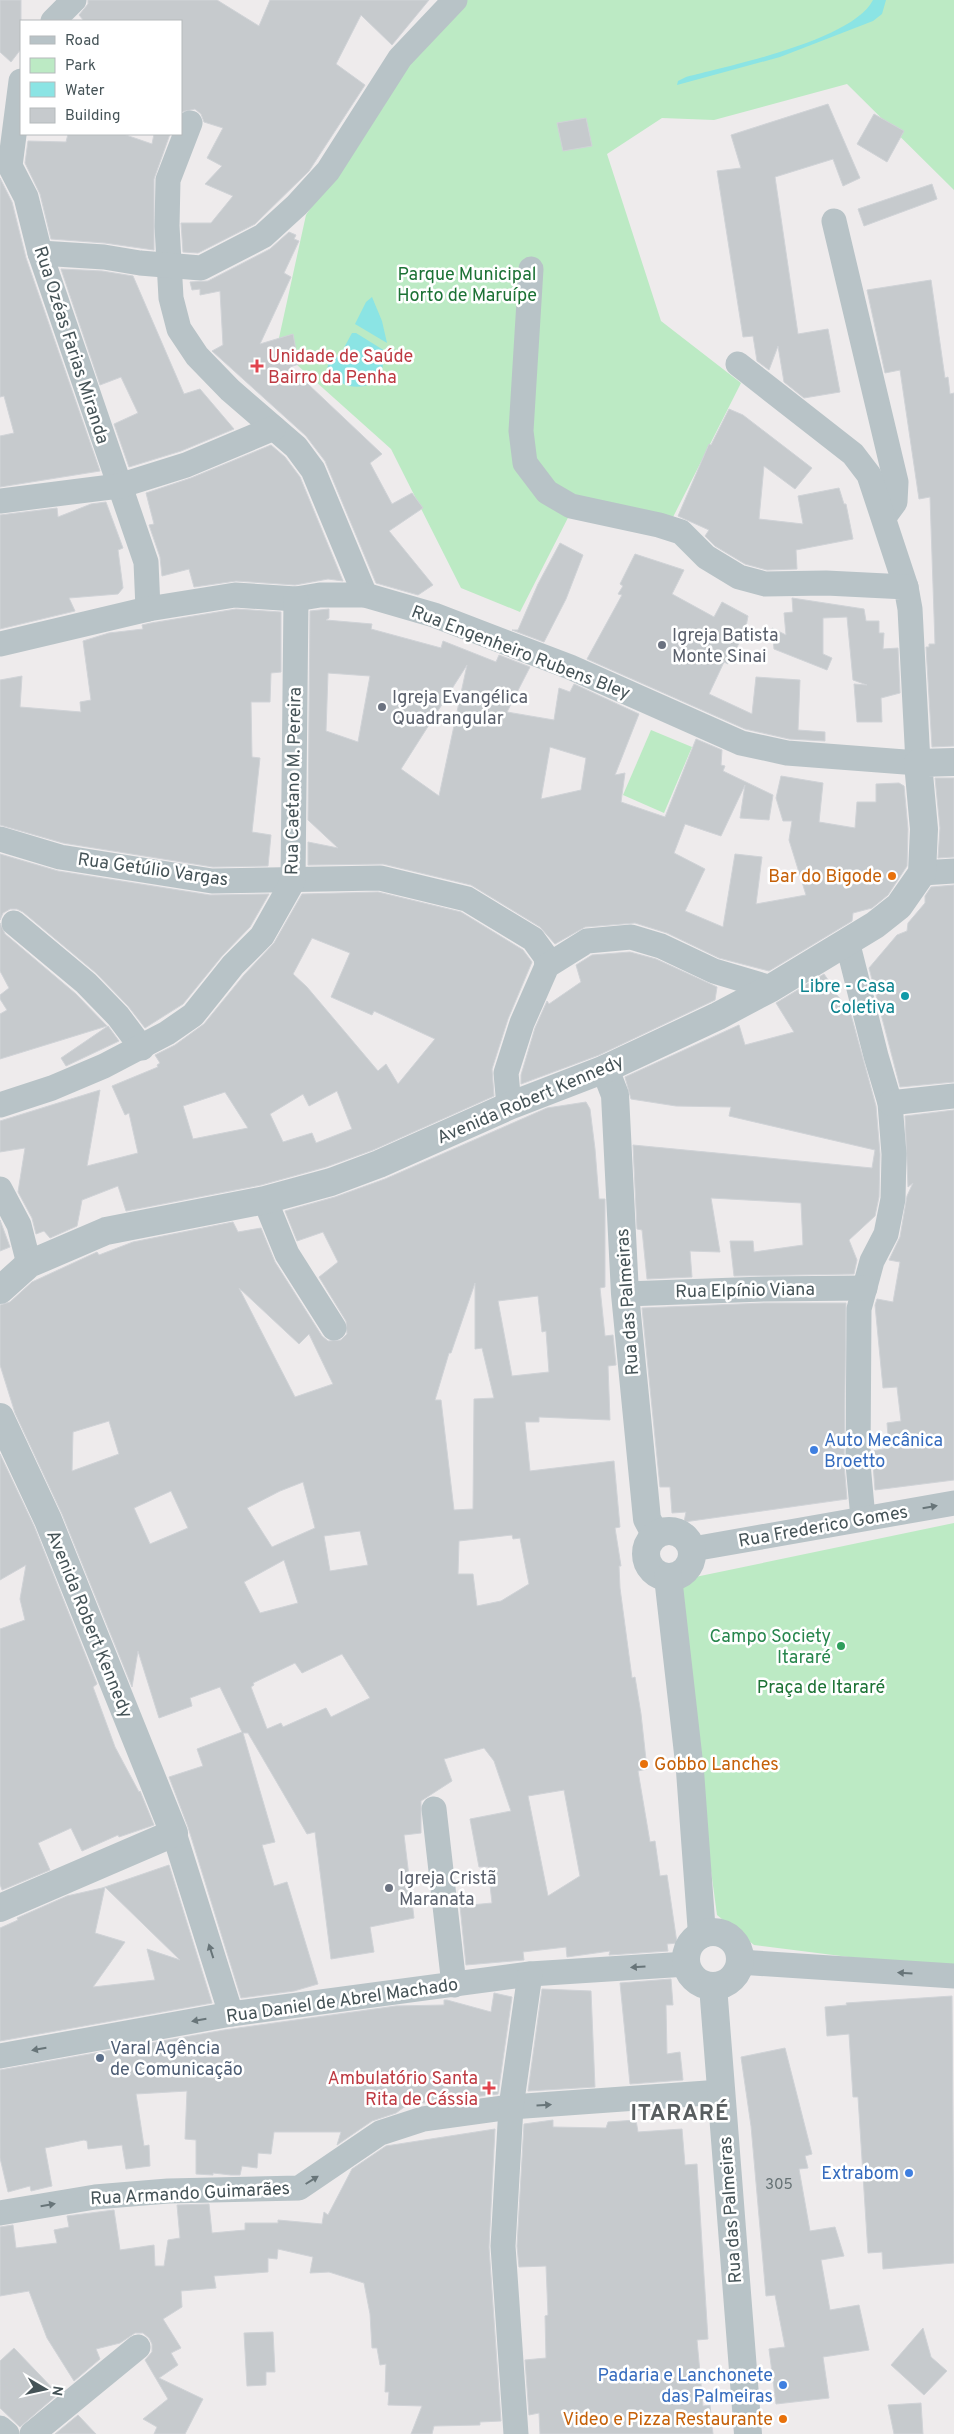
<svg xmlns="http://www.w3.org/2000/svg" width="954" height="2434" font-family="Overpass,sans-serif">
	<rect width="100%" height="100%" fill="#eeebec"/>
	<g fill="#bceac4">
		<path d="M461 0H954V190L847 84 714 120 662 118 607 154 661 321 741 383 670 523 576 502 520 612 461 588 391 449 277 347 306 215 403 66Z"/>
		<path d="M651 730 692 747 664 813 623 795Z"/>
		<path d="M954 1523V1968L920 1966 754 1945 717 1915 697 1767 676 1581Z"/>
	</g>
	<g fill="#8be4e4">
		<path d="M873 0H886L882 14 873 21 780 57 677 85 678 81 686 77C729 66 853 40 873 0Z"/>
		<path d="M372 297 382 321 387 343 355 324 366 302Z"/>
		<path d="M352 333H356L385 351 381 378C363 392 340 389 327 370L329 360 340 355Z"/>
	</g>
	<g fill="#c6cacd" stroke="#d0d3d7" fill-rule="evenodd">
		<path d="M0 0H21V49L11 62 0 52Z"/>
		<path d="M88 0H217L259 26 270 0H429L392 45 361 15 336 64 365 85 309 171 255 224 198 253 183 252 181 223H211L233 196 205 184 222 166 207 158 223 128 204 122 201 114 195 109 181 112V21H84L79 15 88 4Z"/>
		<path d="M828 104 860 178 843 186 833 159 775 177 798 334 828 329 840 392 804 398 784 382 778 346 769 370 757 361 753 336 743 337 717 171 741 168 731 135Z"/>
		<path d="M874 114 904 131 887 162 857 144Z"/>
		<path d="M586 118 592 146 563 151 557 123Z"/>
		<path d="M68 134H123L152 144 154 134H170L154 179V250L105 243 51 239 40 194 25 163 28 141 66 142Z"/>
		<path d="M0 178 12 202 26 258 100 471 0 487V436L14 433 4 396 0 397Z"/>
		<path d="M932 184 937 199 864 226 858 209Z"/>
		<path d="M289 232 296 235 294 239 299 241 284 273 291 277 260 344 293 334 296 350 302 363 290 367 382 454 370 463 392 504 412 493 423 508 389 531 433 585 418 595 376 583 325 461 306 436 212 351 223 345 220 291 200 295V289L192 290 190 282 208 281 270 249Z"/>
		<path d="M61 269 102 271 133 276 184 394 200 389 234 429 181 451 129 467 114 424 138 413 121 377 100 385Z"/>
		<path d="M931 280 945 378 948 377 950 394 954 393V746L932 747 926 647H929V644H935L930 497 919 499 900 370 885 373 867 290Z"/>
		<path d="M729 409 743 415 812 468 795 489 764 466 759 519 803 524 798 496 839 488 844 504H846L853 539 796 550 797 569 767 570 745 564 715 546 705 536 709 530 678 516 709 444 711 445Z"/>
		<path d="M271 445 285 457 300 477 343 581 328 579 295 585 236 581 194 587 189 569 162 576 160 557 149 525 154 524 146 493 191 478Z"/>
		<path d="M106 502 123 548 118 550 123 588 118 594 69 598 75 611 0 629V515L57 508 58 517 91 504Z"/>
		<path d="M560 543 583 555 566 599 544 642 512 630H518L538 584Z"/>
		<path d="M635 554 684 570 672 594 714 617 722 602 748 616 745 632 728 664 724 662 709 694 752 714 756 677 800 680 798 730 825 732V741L789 739 745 729 587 659 622 595 618 594 623 586 620 584Z"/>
		<path d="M792 598 864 609 866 621H879V633H884L883 649 898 648 900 693 881 698 882 722H857L854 684 867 685 853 680 847 617 823 618V654L832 658 827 670 774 649 772 628 786 635 784 613 793 612Z"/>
		<path d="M236 609 281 612V672L271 673 270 702H251L252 757 260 758 252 832 271 835 268 866 213 867 63 843 0 825V680L22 676 20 707 81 712 80 702 91 700 83 641 109 633 143 629 142 625 151 623Z"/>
		<path d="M329 609V618L326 620 372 624 371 629 441 648 443 641 496 662 499 655 530 667 507 712 554 720 559 688 570 692 574 684 639 714 615 775 625 773 621 802 665 817 696 739 722 750 721 765 725 766 723 771 773 795 769 820 740 818 745 785 721 836 685 824 674 853 705 869 685 911 723 927 735 854 762 857 756 904 806 895 789 840 792 821H783L776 798 781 776 823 783 819 822 855 828 857 802H876V784L899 783 904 786 908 829 907 866 888 895 872 908 853 913 852 921 769 971 719 958 667 933 635 923 585 927 555 944 540 927 471 885 383 864 308 865V842L338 848 308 820 310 611ZM467 665 439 796 401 769ZM328 673 370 676 358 742 326 731ZM550 747 586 758 581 790 541 799Z"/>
		<path d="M935 778H954V857L938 858 940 828Z"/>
		<path d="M0 854 58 871 210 895 269 894 250 927 222 956 183 1004 145 1028 128 1006 96 973 23 912 17 909H10L3 913 0 920Z"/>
		<path d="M954 885V1082L900 1087 869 968 897 935 907 931 908 923 925 903V896L931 887Z"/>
		<path d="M378 892 461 912 523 950 532 962 508 1019 492 1069 494 1096 373 1150 326 1167 261 1185 126 1211 118 1186 82 1200 77 1226 50 1238 44 1231 36 1234 32 1218 18 1192 25 1148 0 1152V1121L100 1090 87 1166 138 1153 129 1113 125 1115 112 1086 158 1067 157 1065 160 1063 155 1055 175 1045 204 1024 244 975 274 943 302 894ZM312 938 350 953 331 997 372 1015 374 1011 435 1039 398 1084 386 1064 378 1071 307 987 293 974ZM337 1091 352 1129 316 1143 312 1133 283 1142 270 1114 303 1094 309 1106ZM225 1092 248 1128 193 1139 183 1106Z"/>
		<path d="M0 923 5 934 76 994 107 1026 0 1059V1014L7 1010 0 999V995L9 988 0 971Z"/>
		<path d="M630 952 656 959 717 987 715 1000 599 1055 521 1084V1075L535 1028 547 1001 549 1004 581 982 576 965 592 955Z"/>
		<path d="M824 974 833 987 832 989 850 1011 876 1106 880 1154 879 1197 875 1216 849 1240 857 1260 854 1274 734 1276 730 1241H753L754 1252 803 1245 801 1203 711 1198 720 1252 690 1251 692 1277 647 1279 642 1230 637 1229 633 1145 872 1168 875 1150 729 1116 731 1107 676 1106 631 1099 625 1077 739 1025 745 1045 794 1032 776 1003Z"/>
		<path d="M108 1026 119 1041 66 1066 61 1058Z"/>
		<path d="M586 1102 590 1109 595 1149 599 1199H605V1287L600 1288 605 1336 613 1335 616 1365 608 1366 610 1420 539 1417V1422H525L530 1471 614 1461 620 1527 615 1528 621 1566H619L620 1588 632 1678 635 1677 641 1714 647 1769 638 1771 650 1842 655 1841 660 1876 667 1875 677 1943 667 1944 668 1951 609 1955 610 1951 567 1957 566 1947 523 1952 524 1960 466 1965 460 1906 492 1903 488 1867H479L470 1819 511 1811 494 1761 484 1748 444 1759 452 1781 421 1801V1833L404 1835 414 1918 370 1927 374 1952 331 1959 315 1832 307 1834 248 1733H243L275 1842 262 1845 274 1886 287 1882 318 1984 294 1991 241 1998 188 1827 169 1777 203 1766 197 1749 242 1732 220 1687 190 1698 192 1706 159 1718 138 1651 132 1687 62 1514 15 1413 0 1365V1305L10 1302 32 1282 97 1252 99 1255 133 1242 233 1222 238 1232 261 1228 275 1262 322 1336 328 1341 341 1340 347 1334 346 1321 319 1277 338 1262 323 1232 297 1241 285 1211 335 1197 385 1179 547 1108ZM475 1283V1349L482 1348 494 1398 474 1399 473 1509 454 1510 441 1400H435L449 1353H451ZM239 1288 299 1344 309 1334 333 1384 295 1397ZM538 1296 542 1332 546 1331 549 1372 512 1376 498 1301ZM109 1421 119 1454 72 1471 73 1432ZM303 1482 315 1528 272 1547 247 1508 280 1491ZM171 1491 188 1528 150 1544 134 1508ZM360 1531 368 1565 330 1571 324 1536ZM512 1535 513 1539 520 1538 529 1584 501 1601 477 1606 473 1574H458L459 1541ZM284 1560 298 1603 260 1613 244 1582ZM342 1654 370 1698 331 1717 326 1708 283 1727 281 1723 267 1729 251 1687 254 1685 253 1683 295 1663 302 1673ZM564 1790 580 1876 548 1896 528 1796Z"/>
		<path d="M954 1110V1480L875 1490 872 1451 889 1448 887 1423 901 1421 897 1387 883 1388 875 1305 877 1299 893 1302 900 1262 889 1260 900 1237 907 1196 913 1183 908 1187 905 1116Z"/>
		<path d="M0 1220 10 1247 0 1251Z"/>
		<path d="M764 1303H846L844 1464 847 1499 684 1522 686 1512 672 1513 670 1487H660L642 1308Z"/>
		<path d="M0 1454 34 1526 97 1684 93 1687 115 1747 139 1792 140 1791 154 1825 119 1837 118 1835 82 1851 71 1828 38 1843 50 1870 2 1890 0 1884V1629L25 1620 20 1599 26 1565 0 1580Z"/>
		<path d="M169 1865 212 2003 0 2041V1928L18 1920 17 1918 67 1896 102 1888ZM105 1887 180 1960 147 1949 155 1980 93 1987 125 1942 95 1933Z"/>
		<path d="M671 1979 673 2005H666L667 2054 680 2052 683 2080 630 2084 620 1983Z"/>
		<path d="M542 1989 591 1991 595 2087 528 2091Z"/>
		<path d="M494 1993 512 1997 498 2094 407 2105 396 2113 372 2121 337 2145 341 2132H274L271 2154 258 2153 257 2168 242 2166 240 2175H231L213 2173V2175L196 2174V2140L185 2139 187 2091 136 2094 144 2146 149 2145 150 2166 126 2169 122 2145 88 2149 87 2141 84 2140 45 2148 52 2186 31 2191 30 2186 8 2192 0 2158V2070L224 2030 396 2006 444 2005V2000H447L491 2012Z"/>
		<path d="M952 1996 954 2263 883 2269 882 2252 868 2253 858 2097H853L849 2034 827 2036 825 2007 847 2005 846 2003Z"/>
		<path d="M785 2048 812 2154 805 2156 808 2168 799 2169 810 2231 835 2227 844 2256 821 2260 830 2310 859 2305 869 2350 823 2357 829 2398 776 2404 769 2349 785 2347 775 2295 766 2296 751 2126 741 2057Z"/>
		<path d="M553 2120V2127L606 2128 608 2122 636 2120 638 2132 682 2129 685 2165 697 2164 708 2339 697 2340 703 2406 710 2405 713 2434H540L539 2413 529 2415 525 2360 546 2358 545 2316 548 2315 546 2266 519 2267 517 2246 524 2124Z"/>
		<path d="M495 2129 489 2247 501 2421 480 2422V2425L434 2426 432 2434H411L422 2406 388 2405 389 2392H385L386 2364 380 2365 377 2348H372L370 2314 364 2283 329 2272 310 2273 313 2257 278 2249 277 2259 268 2258V2272L214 2276 216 2288 181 2291 182 2307 163 2319 181 2348 171 2353 178 2365 159 2378 203 2399 185 2434H154L157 2427 143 2419 168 2399 145 2360 152 2352V2344L149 2338 143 2333H135L120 2343 96 2349 100 2359 74 2381 47 2338 29 2291 0 2296V2227L13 2225 16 2248 57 2243 54 2230 69 2227 67 2216 114 2210 120 2250 154 2245 155 2266H164L168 2240 180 2238 177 2205 209 2204 212 2233 245 2230V2223H278V2220L322 2224 324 2212 328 2215 352 2169 386 2146Z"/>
		<path d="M923 2328 931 2357 947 2371 924 2395 891 2365Z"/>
		<path d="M273 2332 275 2372H266V2385L247 2386 244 2333Z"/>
		<path d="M14 2348 58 2394 20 2427 0 2408V2361Z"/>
		<path d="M921 2403 923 2434H894L888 2405Z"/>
		<path d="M78 2415 96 2434H55Z"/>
	</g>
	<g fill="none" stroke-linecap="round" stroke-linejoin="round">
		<g stroke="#b8c3c7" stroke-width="25">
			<path d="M53 21 74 0"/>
			<path d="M21 81 10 166 26 197 40 253 146 562 148 609"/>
			<path d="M190 123 168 180 167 226 171 298 179 329 197 356 230 390 296 447 313 470 365 595"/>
			<path d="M834 221 896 482 895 502 884 517"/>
			<path d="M40 253 104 257 140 263 201 268 263 236 297 205 328 171 400 58 455 0"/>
			<path d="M738 364 853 454 869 475 906 587"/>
			<path d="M0 501 119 486 186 465 274 428"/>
			<path d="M0 644 148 609 235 595 296 599 320 595H365L434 615 570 667 741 743 787 753 918 763 910 609 906 587 826 583 765 584 739 577 706 557 681 532 659 525 571 506 547 492 525 463 521 431 531 269"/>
			<path d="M0 839 60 857 212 881 380 878 467 899 533 939 546 957 547 966"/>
			<path d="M922 873 954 871"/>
			<path d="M14 923 86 983 118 1016 142 1048"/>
			<path d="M847 941 876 1056 890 1103 894 1154 893 1199 886 1234 872 1261 859 1309 858 1464 863 1518"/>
			<path d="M890 1103 954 1096"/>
			<path d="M0 1105 52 1088 104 1066 167 1033 193 1015 233 965 262 936 293 881 296 599"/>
			<path d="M509 1106 506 1073 522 1023 547 966 587 941 631 937 661 946 714 971 771 988"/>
			<path d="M0 1189 19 1225 29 1264"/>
			<path d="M265 1200 287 1254 334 1328"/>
			<path d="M625 1294 764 1289 865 1288"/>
			<path d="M693 1549 954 1503"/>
			<path d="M434 1809 454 1985"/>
			<path d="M174 1833 231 2014"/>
			<path d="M739 1962 954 1976"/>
			<path d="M0 2056 231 2014 530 1974 687 1964"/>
			<path d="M0 2213 95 2197 168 2191 299 2188 380 2133 423 2119 511 2107 721 2092"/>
			<path d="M0 2428 7 2434"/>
			<path d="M32 2434 138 2347"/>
			<path d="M516 2434 503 2246 511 2107 530 1974"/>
		</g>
		<g stroke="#b8c3c7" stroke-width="28">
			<path d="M605 1069 615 1095 625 1294 647 1519 655 1534"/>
			<path d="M0 1290 29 1264 106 1231 265 1200 331 1182 379 1164 509 1106 605 1069 718 1016 771 988 875 925 899 906 922 873 924 829 918 763 954 762"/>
			<path d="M0 1417 48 1520 174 1833 0 1908"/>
			<circle cx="669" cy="1554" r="23"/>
			<path d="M668 1577 690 1771 702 1934"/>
			<circle cx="713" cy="1959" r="27"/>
			<path d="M713 1986 748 2434"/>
		</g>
	</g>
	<defs><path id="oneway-solid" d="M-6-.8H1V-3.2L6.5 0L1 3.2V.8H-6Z" transform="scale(1.25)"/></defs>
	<g fill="#687579">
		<use href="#oneway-solid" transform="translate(930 1507) rotate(-10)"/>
		<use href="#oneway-solid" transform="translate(211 1951) rotate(-108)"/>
		<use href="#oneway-solid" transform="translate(638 1967) rotate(176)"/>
		<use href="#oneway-solid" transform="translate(905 1973) rotate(-177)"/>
		<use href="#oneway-solid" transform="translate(199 2020) rotate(170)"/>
		<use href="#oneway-solid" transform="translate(39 2049) rotate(170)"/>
		<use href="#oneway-solid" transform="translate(544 2105) rotate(-4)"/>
		<use href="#oneway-solid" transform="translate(312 2180) rotate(-32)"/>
		<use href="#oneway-solid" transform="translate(48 2205) rotate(-10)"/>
	</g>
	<g fill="#e0444e" stroke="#fff" stroke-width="2">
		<path d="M254.5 358.5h5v5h5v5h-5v5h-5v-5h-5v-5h5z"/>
		<path d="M486.5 2080.5h5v5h5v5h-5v5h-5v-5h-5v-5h5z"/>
	</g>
	<g fill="#6b7280" stroke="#fff" stroke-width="2">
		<circle cx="662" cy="645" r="5"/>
		<circle cx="382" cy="707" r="5"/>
		<circle cx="389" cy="1888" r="5"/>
	</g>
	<g fill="#e8710a" stroke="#fff" stroke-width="2">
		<circle cx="892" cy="876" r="5"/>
		<circle cx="644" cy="1764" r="5"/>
		<circle cx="783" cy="2419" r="5"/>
	</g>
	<circle fill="#0f9aa8" stroke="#fff" stroke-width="2" cx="905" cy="996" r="5"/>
	<g fill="#3f7fe0" stroke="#fff" stroke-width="2">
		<circle cx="814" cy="1450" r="5"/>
		<circle cx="909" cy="2173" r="5"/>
		<circle cx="783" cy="2385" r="5"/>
	</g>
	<circle fill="#2e9e5b" stroke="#fff" stroke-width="2" cx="841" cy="1646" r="5"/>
	<circle fill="#5c6f8a" stroke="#fff" stroke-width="2" cx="100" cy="2058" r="5"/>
	<g text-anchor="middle" stroke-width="5" stroke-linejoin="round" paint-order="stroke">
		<g font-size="15" fill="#657174">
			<text x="779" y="2189">305</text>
		</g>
		<g font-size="18" fill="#1c7235" stroke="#fff">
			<text x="467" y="280">Parque Municipal<tspan x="467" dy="21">Horto de Maruípe</tspan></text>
			<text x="821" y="1693">Praça de Itararé</text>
		</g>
		<g font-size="18" fill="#455357" stroke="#fff">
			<text transform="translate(72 345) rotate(72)" y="6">Rua Ozéas Farias Miranda</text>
			<text transform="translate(521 652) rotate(21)" y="6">Rua Engenheiro Rubens Bley</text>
			<text transform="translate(293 781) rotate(-89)" y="6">Rua Caetano M. Pereira</text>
			<text transform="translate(153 869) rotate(8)" y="6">Rua Getúlio Vargas</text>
			<text transform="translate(530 1099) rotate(-23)" y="6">Avenida Robert Kennedy</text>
			<text transform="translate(745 1290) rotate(-1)" y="6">Rua Elpínio Viana</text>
			<text transform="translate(627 1302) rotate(-94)" y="6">Rua das Palmeiras</text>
			<text transform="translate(823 1526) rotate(-10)" y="6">Rua Frederico Gomes</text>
			<text transform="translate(90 1624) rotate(68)" y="6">Avenida Robert Kennedy</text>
			<text transform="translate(342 2000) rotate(-8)" y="6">Rua Daniel de Abrel Machado</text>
			<text transform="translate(190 2193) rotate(-3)" y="6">Rua Armando Guimarães</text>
			<text transform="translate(730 2210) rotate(-94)" y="6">Rua das Palmeiras</text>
		</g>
		<g font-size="18" fill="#be3a42" stroke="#fff" text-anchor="start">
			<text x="268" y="362">Unidade de Saúde<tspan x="268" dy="21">Bairro da Penha</tspan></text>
			<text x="478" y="2084" text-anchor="end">Ambulatório Santa<tspan x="478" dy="21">Rita de Cássia</tspan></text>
		</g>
		<g font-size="18" fill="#5b616d" stroke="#fff" text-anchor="start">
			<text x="672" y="641">Igreja Batista<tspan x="672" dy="21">Monte Sinai</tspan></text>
			<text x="392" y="703">Igreja Evangélica<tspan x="392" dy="21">Quadrangular</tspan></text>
			<text x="399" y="1884">Igreja Cristã<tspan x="399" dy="21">Maranata</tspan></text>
		</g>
		<g font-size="18" fill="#c56008" stroke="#fff" text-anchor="end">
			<text x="882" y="882">Bar do Bigode</text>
			<text x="654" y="1770" text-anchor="start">Gobbo Lanches</text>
			<text x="773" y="2425">Video e Pizza Restaurante</text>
		</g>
		<g font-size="18" fill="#0d838f" stroke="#fff" text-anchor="end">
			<text x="895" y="992">Libre - Casa<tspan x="895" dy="21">Coletiva</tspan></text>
		</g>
		<g font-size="18" fill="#366cbe" stroke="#fff" text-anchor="end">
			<text x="824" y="1446" text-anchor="start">Auto Mecânica<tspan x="824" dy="21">Broetto</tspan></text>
			<text x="899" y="2179">Extrabom</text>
			<text x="773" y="2381">Padaria e Lanchonete<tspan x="773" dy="21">das Palmeiras</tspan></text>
		</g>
		<g font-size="18" fill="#27864d" stroke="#fff" text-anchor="end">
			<text x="831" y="1642">Campo Society<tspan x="831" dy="21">Itararé</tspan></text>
		</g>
		<g font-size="18" fill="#4e5e75" stroke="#fff" text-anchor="start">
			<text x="110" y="2054">Varal Agência<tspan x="110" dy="21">de Comunicação</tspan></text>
		</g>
		<g font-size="22" font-weight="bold" letter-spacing="1" fill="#595e60" stroke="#fff">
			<text x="680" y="2120">ITARARÉ</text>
		</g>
	</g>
	<rect x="20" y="20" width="162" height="115" fill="#ffffff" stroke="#b5babc"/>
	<rect x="30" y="36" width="25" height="8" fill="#b8c3c7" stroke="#b5babc"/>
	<text x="65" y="45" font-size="15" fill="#455357">Road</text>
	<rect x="30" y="58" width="25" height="15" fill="#bceac4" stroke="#b5babc"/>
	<text x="65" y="70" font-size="15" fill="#455357">Park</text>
	<rect x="30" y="82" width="25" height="15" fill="#8be4e4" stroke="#b5babc"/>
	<text x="65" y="95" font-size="15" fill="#455357">Water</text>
	<rect x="30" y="108" width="25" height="15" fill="#c6cacd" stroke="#b5babc"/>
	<text x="65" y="120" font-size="15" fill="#455357">Building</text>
	<g transform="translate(45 2389) rotate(99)" stroke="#ffffff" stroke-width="4" paint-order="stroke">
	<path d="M0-4L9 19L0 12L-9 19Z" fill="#455357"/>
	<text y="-8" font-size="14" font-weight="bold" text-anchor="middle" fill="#455357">N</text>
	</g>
</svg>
